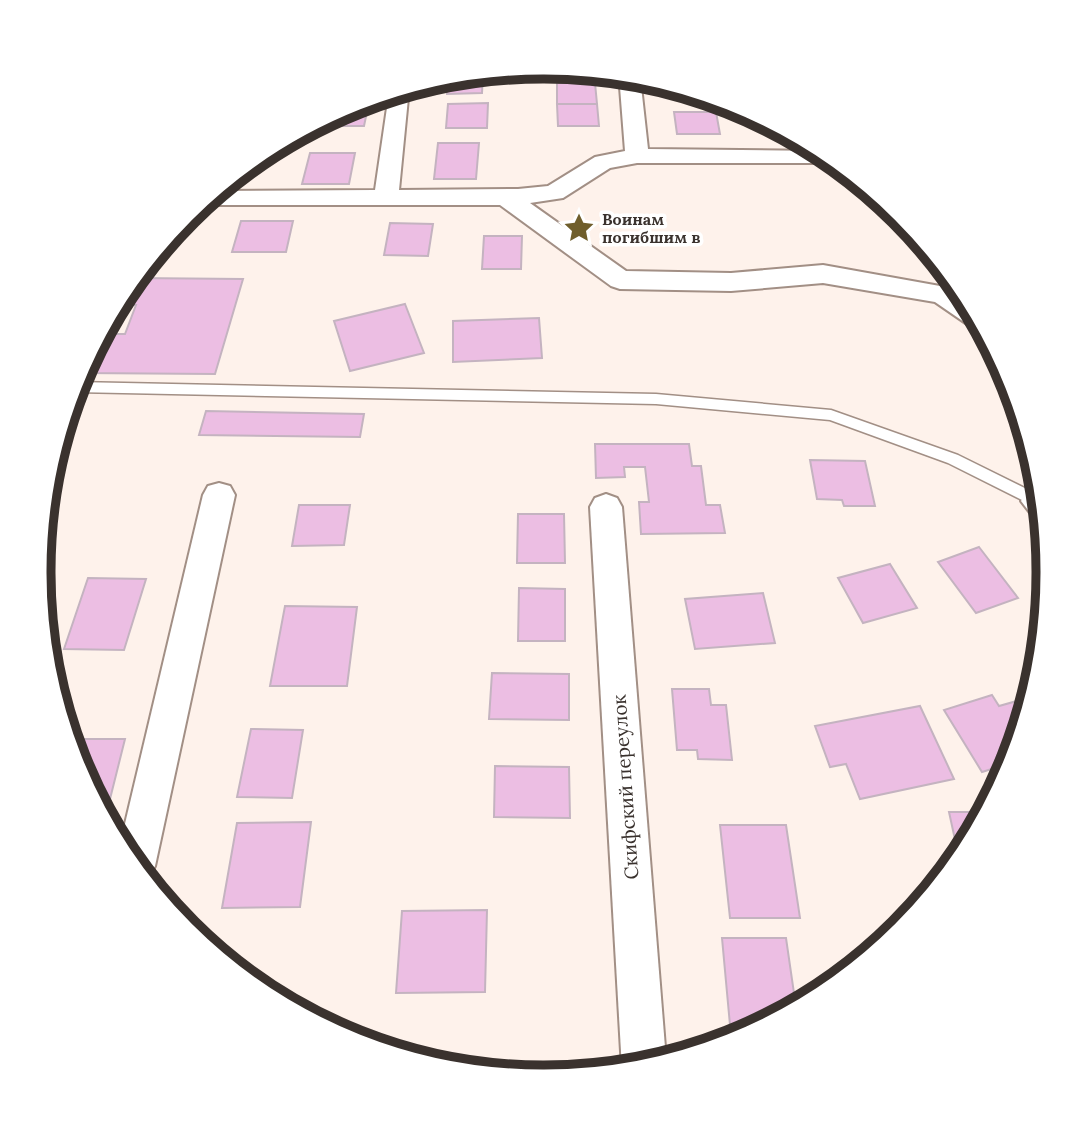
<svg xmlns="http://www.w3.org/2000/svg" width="1087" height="1144" font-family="Lora,serif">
	<rect width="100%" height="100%" fill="#fef2eb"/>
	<g fill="#ecbee3" stroke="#c4b3c0" stroke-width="2">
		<path d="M483 73 482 93 447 94 448 76Z"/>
		<path d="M557 83H595L597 104H557Z"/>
		<path d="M663 83 690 91 665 92Z"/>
		<path d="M488 103 487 128H446L448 104Z"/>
		<path d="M557 104H597L599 126H558Z"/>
		<path d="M347 107H368L364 126H321L323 120Z"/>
		<path d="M674 112H716L720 134H677Z"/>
		<path d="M438 143H479L476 179H434Z"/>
		<path d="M310 153H355L349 184H302Z"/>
		<path d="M241 221H293L286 252H232Z"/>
		<path d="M390 223 433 224 428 256 384 255Z"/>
		<path d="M484 236H522L521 269H482Z"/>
		<path d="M135 278 243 279 215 374 80 373 101 334H125L136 305H116Z"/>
		<path d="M405 304 424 353 350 371 334 321Z"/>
		<path d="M539 318 542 358 453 362V321Z"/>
		<path d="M206 411 364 414 360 437 199 435Z"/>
		<path d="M595 444H689L692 466H701L706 505H720L725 533 641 534 639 502H649L645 467H624L625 477 596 478Z"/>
		<path d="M810 460 865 461 875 506H844L842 500 817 499Z"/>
		<path d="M299 505H350L344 545 292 546Z"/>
		<path d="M518 514H564L565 563H517Z"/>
		<path d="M979 547 1018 598 976 613 938 562Z"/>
		<path d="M890 564 917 608 863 623 838 578Z"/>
		<path d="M88 578 146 579 124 650 64 649Z"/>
		<path d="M519 588 565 589V641H518Z"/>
		<path d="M763 593 775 643 695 649 685 599Z"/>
		<path d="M285 606 357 607 347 686H270Z"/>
		<path d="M492 673 569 674V720L489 719Z"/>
		<path d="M672 689H709L711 705H726L732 760 698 759 697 750H677Z"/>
		<path d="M992 695 999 706 1031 697 1011 763 982 772 944 710Z"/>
		<path d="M920 706 954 779 860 799 846 764 830 767 815 726Z"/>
		<path d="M251 729 303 730 292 798 237 797Z"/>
		<path d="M69 739H125L107 811H101L77 765Z"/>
		<path d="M495 766 569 767 570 818 494 817Z"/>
		<path d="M949 812H985L959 858Z"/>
		<path d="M311 822 300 907 222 908 237 823Z"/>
		<path d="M720 825H786L800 918H730Z"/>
		<path d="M487 910 485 992 396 993 402 911Z"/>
		<path d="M722 938H786L796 1007 742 1036H731Z"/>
		<path d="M495 1062 569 1064V1075L543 1077 495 1072Z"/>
	</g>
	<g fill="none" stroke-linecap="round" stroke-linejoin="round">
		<g stroke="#a28f85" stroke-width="3">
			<path id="lane" d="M76 382 656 394 831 410 958 455 1041 496 1042 505H1032L948 463 830 420 656 404 74 392Z"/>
		</g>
		<g stroke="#a28f85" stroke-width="4">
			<g id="street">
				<path d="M619 74 640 77 648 149 822 151 838 163H637L610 168 563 198 530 203 626 271 731 273 823 265 951 288 967 297 981 325 967 324 935 302 823 283 731 291 620 289 611 286 500 205H199L215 191 375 190 389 94 409 88 399 190 518 189 548 186 595 157 625 151Z"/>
				<path d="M219 483 230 486 235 495 155 866 147 881 120 845 203 495 208 486Z"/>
				<path d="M1040 488 1043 517 1042 518 1031 514 1021 501 1026 492Z"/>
				<path d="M606 494 617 498 622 507 666 1060 642 1067 622 1069 590 507 595 498Z"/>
			</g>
		</g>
		<use href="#lane" fill="#fff" fill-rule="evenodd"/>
		<use href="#street" fill="#fff" fill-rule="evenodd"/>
	</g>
	<defs>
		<g id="sight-bare" transform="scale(2.415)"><path d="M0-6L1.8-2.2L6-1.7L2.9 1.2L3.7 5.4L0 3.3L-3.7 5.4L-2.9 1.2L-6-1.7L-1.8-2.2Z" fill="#6f5e2c" stroke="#fff" stroke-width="2.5" paint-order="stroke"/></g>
	</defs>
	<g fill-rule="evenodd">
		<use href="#sight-bare" x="579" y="228"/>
	</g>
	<g text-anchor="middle" stroke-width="7" stroke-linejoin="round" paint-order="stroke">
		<g font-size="16" font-weight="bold" fill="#3a322e" stroke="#fff" text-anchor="start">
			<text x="602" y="225">Воинам<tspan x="602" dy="18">погибшим в</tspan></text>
		</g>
		<g font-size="19" fill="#3a322e" stroke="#fff">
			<text transform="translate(625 787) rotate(-94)" y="7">Скифский переулок</text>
		</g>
	</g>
	<path d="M0 0H1087V1144H0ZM543 79H544A492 492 0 0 1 1036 571V573A492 492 0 0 1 544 1065H543A492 492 0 0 1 51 573V571A492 492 0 0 1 543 79Z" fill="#fff" fill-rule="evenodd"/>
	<path fill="none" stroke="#3a322e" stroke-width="9" d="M543 79H544A492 492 0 0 1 1036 571V573A492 492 0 0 1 544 1065H543A492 492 0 0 1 51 573V571A492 492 0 0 1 543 79Z"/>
</svg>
